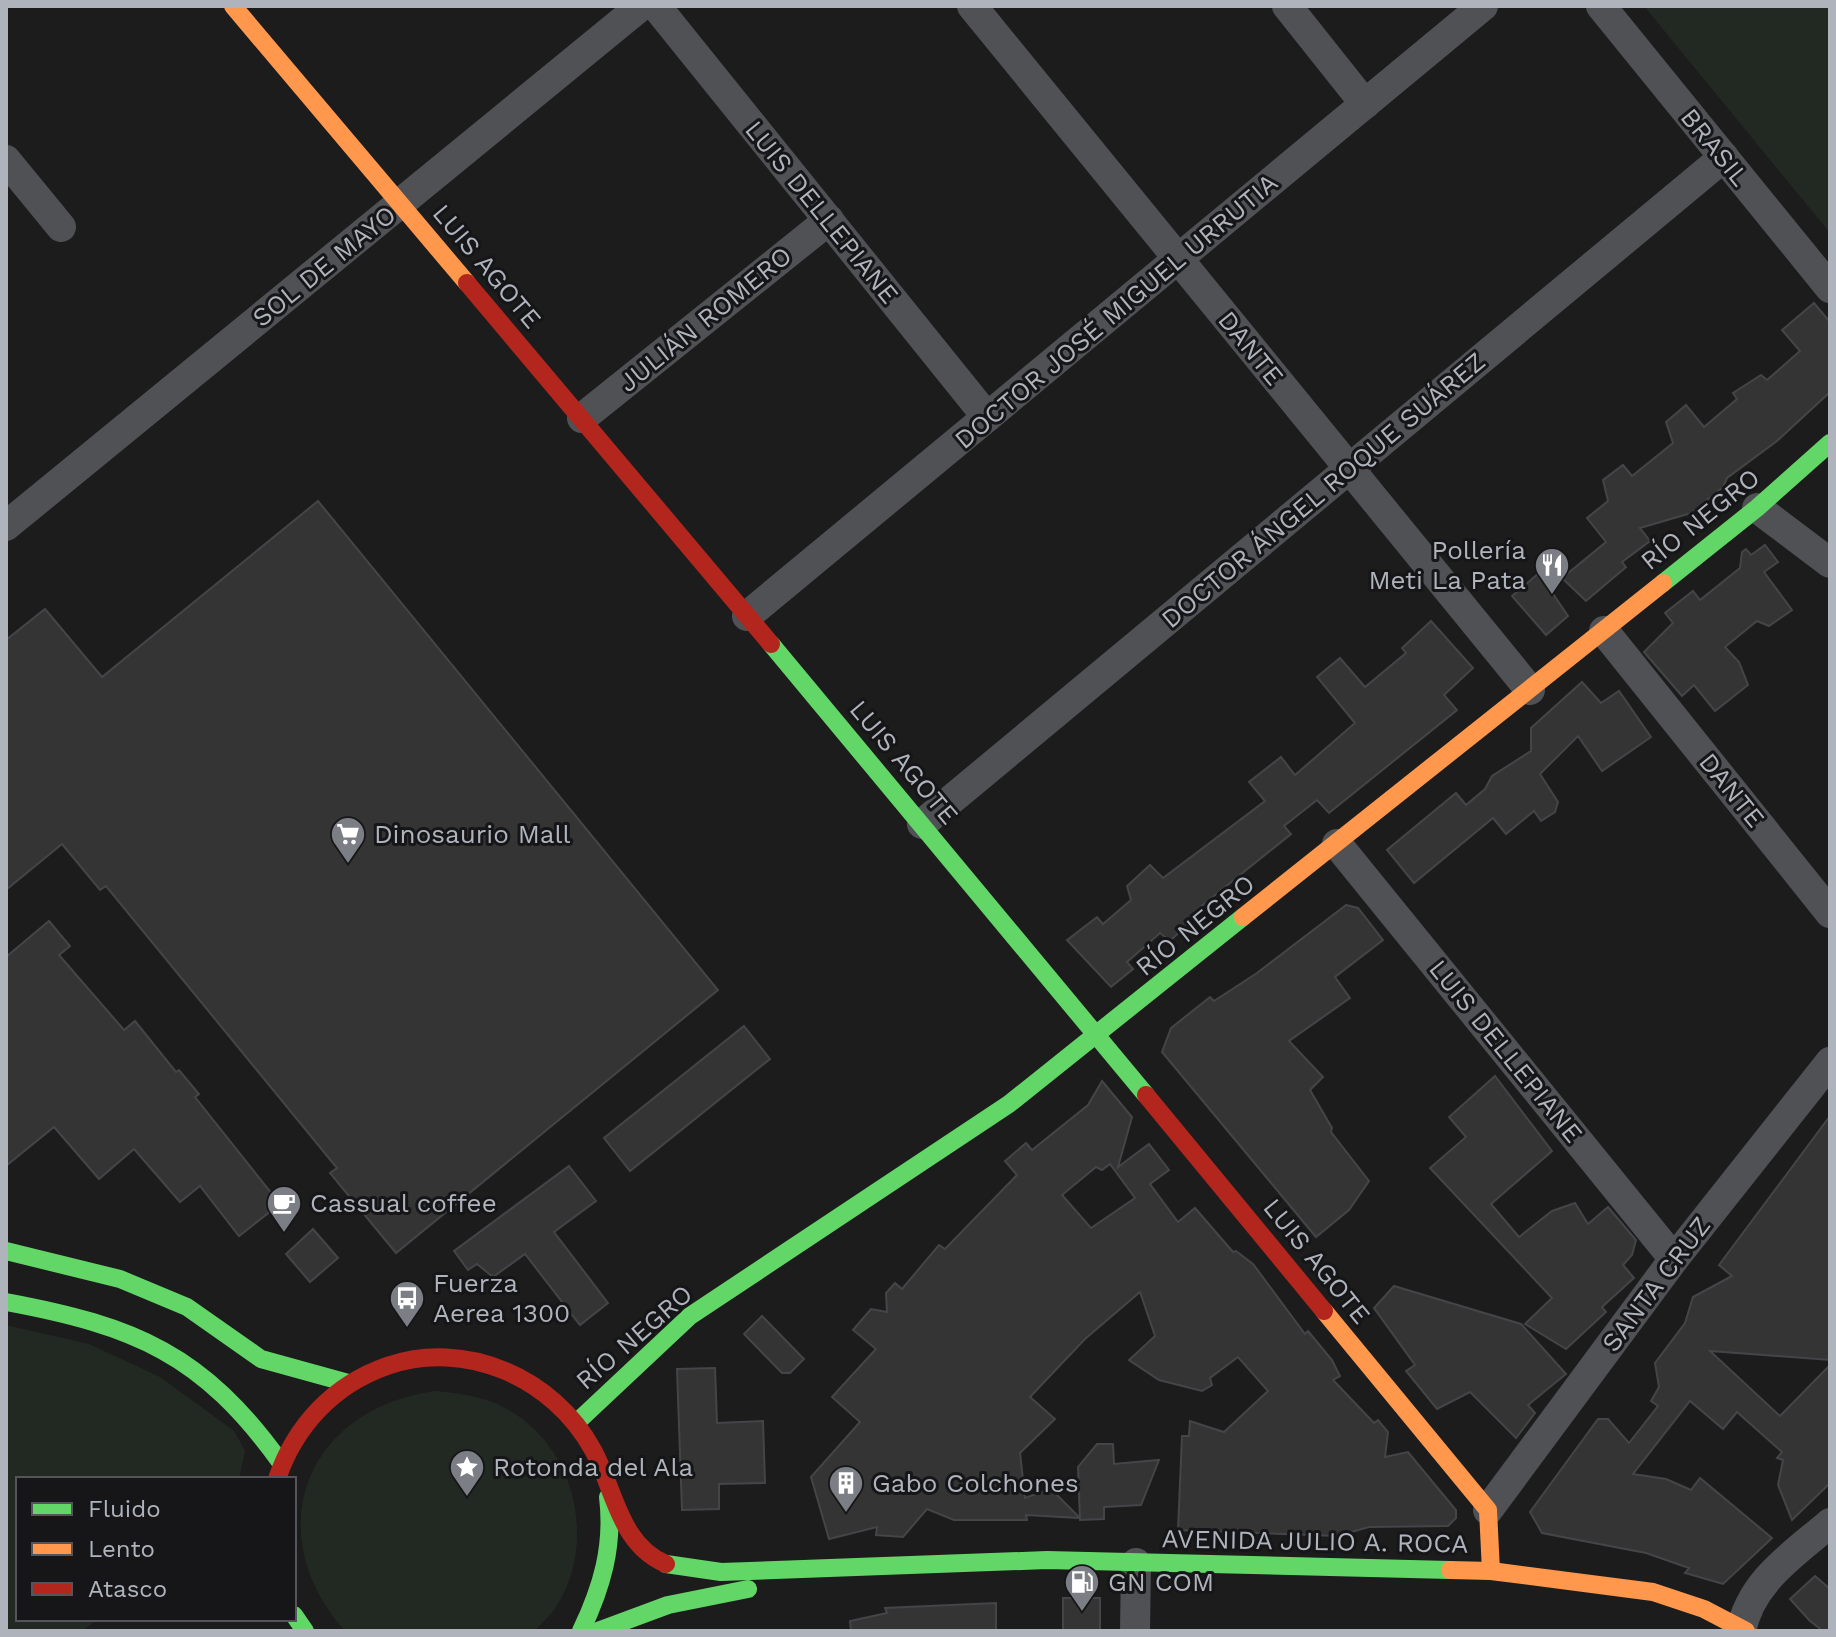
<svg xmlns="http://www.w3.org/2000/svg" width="1836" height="1637" font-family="'Work Sans',sans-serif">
	<rect width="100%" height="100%" fill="#1c1c1c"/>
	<g fill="#222923">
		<path d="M1644 6H1830V233Z"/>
		<path d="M6 1325 89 1344 160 1377 234 1431 245 1451 239 1479H18V1619H98L82 1631H6Z"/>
		<path d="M435 1391C454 1393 472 1395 489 1401 569 1429 600 1532 559 1602 553 1613 543 1622 535 1631H345C258 1533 305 1409 435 1391Z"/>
	</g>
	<g fill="#343434" stroke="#444548" stroke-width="2" fill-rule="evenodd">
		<path d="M1814 303 1830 322V392L1777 441 1727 478 1723 487 1691 513 1640 528 1650 541 1622 562 1626 567 1586 601 1562 578 1606 542 1587 518 1608 501 1603 480 1623 465 1632 476 1673 443 1666 422 1686 405 1704 427 1737 399 1733 393 1761 375 1767 380 1800 351 1782 330Z"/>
		<path d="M318 501 718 990 396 1253 330 1173 337 1168 106 886 100 890 62 844 6 890V640L45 609 102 677Z"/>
		<path d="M1765 545 1778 562 1764 572 1792 610 1769 626 1757 621 1725 647 1739 662 1748 685 1715 711 1694 685 1682 696 1644 652 1673 623 1665 613 1693 591 1700 600 1740 568 1742 552 1746 549 1751 555Z"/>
		<path d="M1539 573 1568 616 1546 635 1512 596Z"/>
		<path d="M1431 621 1473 668 1444 695 1457 710 1329 813 1317 800 1284 826 1291 834 1194 912 1197 916 1170 941 1160 933 1127 962 1133 969 1111 987 1067 940 1097 917 1103 924 1131 900 1127 886 1150 865 1163 878 1265 801 1249 782 1281 757 1295 775 1355 723 1317 677 1340 658 1365 687 1406 653 1402 648Z"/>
		<path d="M1582 682 1601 703 1619 691 1651 737 1602 771 1578 736 1540 774 1558 802 1555 812 1541 821 1534 811 1506 834 1493 818 1414 883 1387 850 1456 793 1466 805 1485 789 1492 776 1531 751V728Z"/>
		<path d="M1346 905 1358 908 1383 940 1335 977 1350 998 1289 1041 1323 1077 1310 1090 1332 1128 1331 1132 1369 1181 1349 1210 1316 1237 1162 1052 1171 1028 1210 997 1214 1001 1257 973Z"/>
		<path d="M49 921 70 946 59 955 124 1030 135 1021 176 1072 179 1070 199 1094 195 1097 280 1204 239 1236 200 1186 180 1202 134 1149 99 1179 54 1127 6 1166V957Z"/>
		<path d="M744 1026 770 1059 630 1171 604 1138Z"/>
		<path d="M1495 1076 1552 1151 1491 1204 1519 1237 1552 1211 1575 1203 1588 1224 1608 1207 1636 1240 1632 1255 1623 1265 1634 1278 1602 1307 1606 1312 1566 1349 1525 1324 1552 1298 1430 1168 1466 1137 1449 1117Z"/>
		<path d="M1102 1081 1132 1117 1118 1167 1149 1144 1169 1170 1150 1184 1178 1222 1195 1208 1233 1252 1236 1251 1253 1264 1305 1334 1308 1331 1332 1360 1340 1376 1333 1380 1374 1423 1378 1420 1388 1432 1385 1457 1408 1452 1456 1510V1518L1448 1526 1369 1527 1337 1536 1178 1530 1182 1436H1189L1190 1421 1224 1432 1268 1391 1238 1357 1210 1378 1212 1385 1202 1391 1159 1380 1129 1360 1155 1336 1140 1292 1085 1339 1030 1397 1055 1419 1020 1453 1025 1498 1051 1489 1080 1518 1026 1515 1027 1520H954L927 1509 903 1537 876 1535 877 1527 829 1539 811 1477 860 1422 832 1397 876 1349 853 1330 871 1309 887 1312 886 1293 895 1283 902 1289 939 1245 945 1249 1017 1175 1005 1161 1026 1143 1032 1150 1088 1105ZM1110 1164 1135 1198 1091 1228 1062 1195 1096 1167 1102 1170Z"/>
		<path d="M1830 1116V1360L1710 1351 1780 1416 1830 1365V1483L1792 1520 1778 1485 1783 1460 1777 1458 1782 1452 1737 1412 1723 1429 1690 1401 1633 1474 1666 1479 1691 1490 1700 1478 1772 1538 1723 1584 1685 1573 1689 1568 1646 1553 1542 1533 1530 1512 1598 1419H1608L1629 1443 1658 1406 1651 1401 1659 1387 1655 1363 1685 1323 1693 1297 1732 1276 1719 1265Z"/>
		<path d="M569 1166 596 1201 554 1232 608 1303 580 1325 525 1254 493 1277 477 1264 468 1270 454 1251Z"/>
		<path d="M313 1229 338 1258 310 1282 286 1254Z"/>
		<path d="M1394 1286 1521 1324 1566 1374 1528 1405 1535 1413 1516 1438 1470 1392 1437 1409 1406 1371 1415 1365 1374 1308Z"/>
		<path d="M762 1316 804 1359 790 1373H782L744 1334Z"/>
		<path d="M715 1368 717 1423 763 1421 765 1483 719 1484V1509L682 1510 677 1369Z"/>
		<path d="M1097 1444H1113L1114 1464 1159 1460 1141 1505 1104 1507V1519L1080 1520 1078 1467Z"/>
		<path d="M1815 1576 1830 1589V1631H1823L1810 1621 1790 1599Z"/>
		<rect x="1063" y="1598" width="37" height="33"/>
		<path d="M996 1603V1631H851L850 1621 887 1613 885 1608Z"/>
	</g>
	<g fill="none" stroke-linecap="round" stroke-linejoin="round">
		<g stroke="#505155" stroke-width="30">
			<path d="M656 6 987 417"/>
			<path d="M972 6 1530 690"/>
			<path d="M1287 6 1365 104"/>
			<path d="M1601 6 1830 288"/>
			<path d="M6 160 61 227"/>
			<path d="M582 418 829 220"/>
			<path d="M1757 508 1830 563"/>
			<path d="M6 526 641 6"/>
			<path d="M747 616 1483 6"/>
			<path d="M1604 631 1830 913"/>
			<path d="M922 824 1724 157"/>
			<path d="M1337 844 1674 1259"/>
			<path d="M1488 1510 1674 1259 1830 1062"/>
			<path d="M1135 1631 1136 1563"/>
			<path d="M1741 1631C1751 1581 1793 1555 1830 1523"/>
		</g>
		<g stroke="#63d668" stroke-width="18">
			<path d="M1663 583 1757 508 1830 443"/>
			<path d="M771 644 1146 1095"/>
			<path d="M6 1251 120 1279 187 1307 261 1359 348 1383"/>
			<path d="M6 1302C135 1326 203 1354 281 1463"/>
			<path d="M576 1423 690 1316 1009 1104 1243 917"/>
			<path d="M666 1564 721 1572 1047 1560 1450 1570"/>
			<path d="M294 1615 305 1631"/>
			<path d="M581 1631C602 1587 614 1546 608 1497"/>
			<path d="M598 1631 668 1605 748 1589"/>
		</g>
		<g stroke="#ff974d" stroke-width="18">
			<path d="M233 6 467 283"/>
			<path d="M1243 917 1663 583"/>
			<path d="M1324 1311 1488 1510 1491 1571"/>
			<path d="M1450 1570 1491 1571 1653 1592 1704 1609 1746 1631"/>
		</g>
		<g stroke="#b3261e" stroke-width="18">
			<path d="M467 283 771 644"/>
			<path d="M1146 1095 1324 1311"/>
			<path d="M277 1479C295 1426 333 1385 387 1366 465 1339 553 1377 593 1450 615 1490 619 1544 666 1564"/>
		</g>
	</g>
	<defs>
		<g id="restaurant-pin" transform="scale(1.8)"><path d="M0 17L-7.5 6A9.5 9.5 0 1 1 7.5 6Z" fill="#7b7e84" stroke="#161618"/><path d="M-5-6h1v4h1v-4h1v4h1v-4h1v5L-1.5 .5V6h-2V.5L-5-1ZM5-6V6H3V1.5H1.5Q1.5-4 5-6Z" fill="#fff"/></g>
		<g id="supermarket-pin" transform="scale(1.8)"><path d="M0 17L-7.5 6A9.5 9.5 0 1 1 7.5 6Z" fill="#7b7e84" stroke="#161618"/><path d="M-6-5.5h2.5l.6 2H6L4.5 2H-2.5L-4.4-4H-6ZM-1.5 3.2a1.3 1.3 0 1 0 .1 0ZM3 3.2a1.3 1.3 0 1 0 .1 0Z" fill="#fff"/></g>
		<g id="cafe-pin" transform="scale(1.8)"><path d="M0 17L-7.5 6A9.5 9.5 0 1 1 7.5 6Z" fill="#7b7e84" stroke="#161618"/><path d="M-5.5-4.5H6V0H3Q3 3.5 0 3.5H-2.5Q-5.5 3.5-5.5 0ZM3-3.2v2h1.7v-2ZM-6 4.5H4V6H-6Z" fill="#fff"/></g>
		<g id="bus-pin" transform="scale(1.8)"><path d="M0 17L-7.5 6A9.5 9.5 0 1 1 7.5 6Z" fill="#7b7e84" stroke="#161618"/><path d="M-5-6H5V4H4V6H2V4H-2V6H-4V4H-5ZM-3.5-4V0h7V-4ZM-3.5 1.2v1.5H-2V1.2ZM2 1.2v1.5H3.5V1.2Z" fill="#fff"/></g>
		<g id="sight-pin" transform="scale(1.8)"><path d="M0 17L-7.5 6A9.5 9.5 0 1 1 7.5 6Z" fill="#7b7e84" stroke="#161618"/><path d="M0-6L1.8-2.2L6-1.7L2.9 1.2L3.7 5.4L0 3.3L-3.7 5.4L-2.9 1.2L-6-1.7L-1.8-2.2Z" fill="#fff"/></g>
		<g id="building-pin" transform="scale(1.8)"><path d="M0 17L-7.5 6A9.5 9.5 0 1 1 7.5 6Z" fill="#7b7e84" stroke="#161618"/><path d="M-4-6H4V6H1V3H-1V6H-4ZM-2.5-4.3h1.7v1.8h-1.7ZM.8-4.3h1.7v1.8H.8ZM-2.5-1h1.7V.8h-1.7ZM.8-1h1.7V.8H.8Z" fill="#fff"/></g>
		<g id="fuel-pin" transform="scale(1.8)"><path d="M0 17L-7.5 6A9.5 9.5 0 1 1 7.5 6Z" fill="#7b7e84" stroke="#161618"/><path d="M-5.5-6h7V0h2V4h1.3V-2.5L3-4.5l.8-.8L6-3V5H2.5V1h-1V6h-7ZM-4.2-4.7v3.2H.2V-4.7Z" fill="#fff"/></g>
	</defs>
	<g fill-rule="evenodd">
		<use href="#restaurant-pin" x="1552" y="565"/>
		<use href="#supermarket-pin" x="348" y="834"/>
		<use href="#cafe-pin" x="284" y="1203"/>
		<use href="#bus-pin" x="407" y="1298"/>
		<use href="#sight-pin" x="467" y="1467"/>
		<use href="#building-pin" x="846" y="1483"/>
		<use href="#fuel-pin" x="1082" y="1582"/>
	</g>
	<g text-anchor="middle" stroke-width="6" stroke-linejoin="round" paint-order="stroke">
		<g font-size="26" fill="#aeb3bc" stroke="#161618">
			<text transform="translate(1715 147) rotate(51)" y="9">BRASIL</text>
			<text transform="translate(822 212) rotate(51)" y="9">LUIS DELLEPIANE</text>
			<text transform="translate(324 266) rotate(-39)" y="9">SOL DE MAYO</text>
			<text transform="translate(487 266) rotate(50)" y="9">LUIS AGOTE</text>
			<text transform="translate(1116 311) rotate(-40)" y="9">DOCTOR JOSÉ MIGUEL URRUTIA</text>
			<text transform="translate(705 319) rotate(-39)" y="9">JULIÁN ROMERO</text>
			<text transform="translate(1251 348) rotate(51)" y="9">DANTE</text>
			<text transform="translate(1323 490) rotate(-40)" y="9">DOCTOR ÁNGEL ROQUE SUÁREZ</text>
			<text transform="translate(1700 519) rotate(-39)" y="9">RÍO NEGRO</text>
			<text transform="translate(904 762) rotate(50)" y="9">LUIS AGOTE</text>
			<text transform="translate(1732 790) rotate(51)" y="9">DANTE</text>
			<text transform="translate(1195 925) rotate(-39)" y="9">RÍO NEGRO</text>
			<text transform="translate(1506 1051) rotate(51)" y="9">LUIS DELLEPIANE</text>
			<text transform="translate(1317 1261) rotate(51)" y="9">LUIS AGOTE</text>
			<text transform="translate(1656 1284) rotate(-53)" y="9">SANTA CRUZ</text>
			<text transform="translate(634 1337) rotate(-41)" y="9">RÍO NEGRO</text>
			<text transform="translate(1315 1541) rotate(1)" y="9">AVENIDA JULIO A. ROCA</text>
		</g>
		<g font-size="26" fill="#aeb3bc" stroke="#161618" text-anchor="start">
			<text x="1526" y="559" text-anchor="end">Pollería<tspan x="1526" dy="30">Meti La Pata</tspan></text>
			<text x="374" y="843">Dinosaurio Mall</text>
			<text x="310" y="1212">Cassual coffee</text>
			<text x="433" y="1292">Fuerza<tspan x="433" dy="30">Aerea 1300</tspan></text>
			<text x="493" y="1476">Rotonda del Ala</text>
			<text x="872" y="1492">Gabo Colchones</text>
			<text x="1108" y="1591">GN COM</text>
		</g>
	</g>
	<rect width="1836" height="1637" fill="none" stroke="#aeb3bc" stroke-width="16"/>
	<rect x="16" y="1477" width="280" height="144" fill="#161618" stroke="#53555a" stroke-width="2"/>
	<rect x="32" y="1503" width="40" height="12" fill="#63d668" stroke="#53555a" stroke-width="2"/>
	<text x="88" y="1517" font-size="24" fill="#aeb3bc">Fluido</text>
	<rect x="32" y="1543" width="40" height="12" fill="#ff974d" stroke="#53555a" stroke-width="2"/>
	<text x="88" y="1557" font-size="24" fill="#aeb3bc">Lento</text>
	<rect x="32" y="1583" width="40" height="12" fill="#b3261e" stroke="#53555a" stroke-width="2"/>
	<text x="88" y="1597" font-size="24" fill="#aeb3bc">Atasco</text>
</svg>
